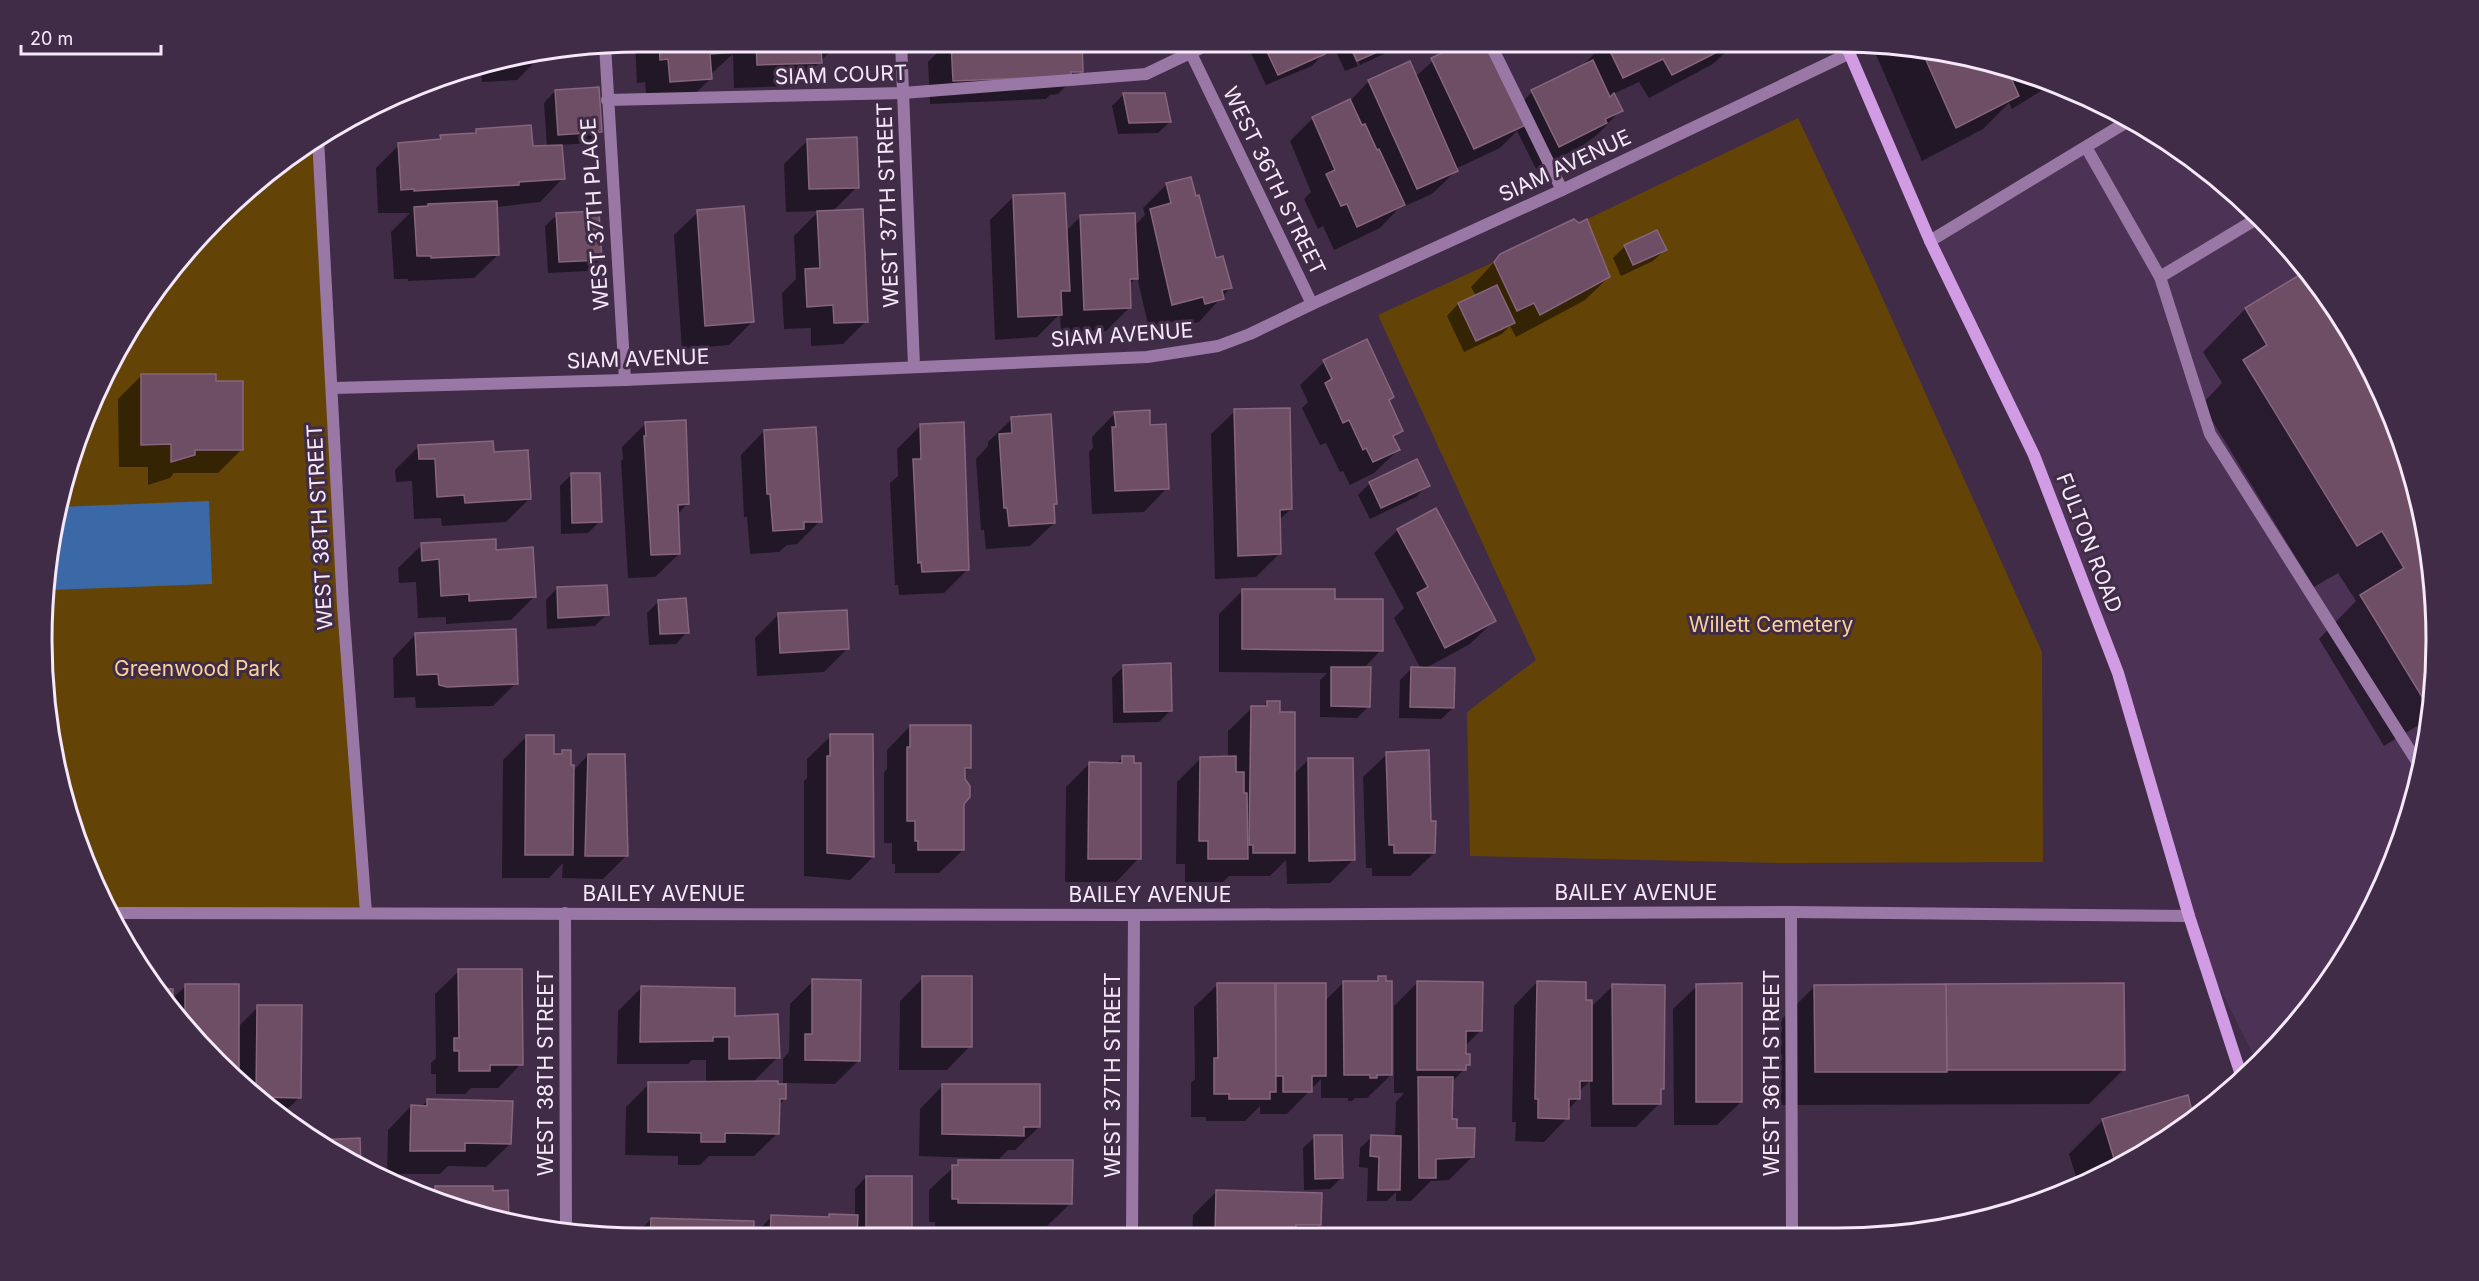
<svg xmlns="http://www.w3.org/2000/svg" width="2479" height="1281" font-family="Inter,sans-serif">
	<rect width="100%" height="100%" fill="#412c48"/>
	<path fill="#4c3355" d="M2130 120 2203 166 2289 246 2357 342 2405 448 2432 563 2436 680 2417 796 2375 906 2289 1035 2258 1064 2201 951 2119 662 1930 241Z"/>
	<g fill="#634406">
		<path d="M1798 118 1869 268 2042 652 2043 862 1783 863 1470 856 1467 712 1536 660 1378 315 1579 223Z"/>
		<path d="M318 138 366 913H111L88 870 62 795 43 680V601L62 486 88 411 143 308 191 246 276 166Z"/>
	</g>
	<path fill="#3b68a7" d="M209 501 212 584 50 590 49 566 59 507Z"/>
	<g fill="#0007">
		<path d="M835 42V46L797 86 734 88 733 54 710 75V79L687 102 647 104 645 82 637 83 635 43Z"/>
		<path d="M948 42H1080L1081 71 1058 94 1050 95 1046 99 930 104 928 62Z"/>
		<path d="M1259 43H1318L1323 54 1312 66 1266 85 1250 51Z"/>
		<path d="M1332 43H1347L1358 66 1345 71Z"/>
		<path d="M1351 43H1396L1384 54 1360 65Z"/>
		<path d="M1453 43H1485L1516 108 1532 92 1583 65 1605 43H1735L1713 64 1649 98 1639 82 1613 94 1621 110 1598 134 1582 146 1536 169 1517 131 1500 148 1455 169 1456 171 1432 194 1398 209 1380 228 1334 250 1323 226 1318 229 1304 199 1311 192 1290 141 1313 118 1350 101 1369 81 1415 77Z"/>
		<path d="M1871 43 1994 62 2052 84 2012 109 2009 103 1983 129 1922 161Z"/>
		<path d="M541 52V56L517 80 482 82 481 73 458 75 453 80 432 81 448 74 524 53Z"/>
		<path d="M555 91 600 132 588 143 561 145 563 178 540 202 496 207 498 255 474 278 408 281V279H394L391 232 410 213H378L376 168 399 145 436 141 441 137 473 135 477 131 531 148 547 147 544 103Z"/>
		<path d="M1164 94 1170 122 1158 133 1118 134 1112 106 1123 95Z"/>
		<path d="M808 140 857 187 832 212 866 321 843 344 811 346V328L784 329 782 293 796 279 794 236 819 211 786 212 784 164Z"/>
		<path d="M1167 184 1230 288 1199 322 1181 326 1180 320 1149 328 1137 277 1128 286 1129 308 1106 331 1061 333 1060 314 1037 337 995 340 990 220 1013 197 1066 231 1081 216 1134 226 1145 215 1143 208Z"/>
		<path d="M698 212 752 322 729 345 682 349 674 235Z"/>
		<path d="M557 215 600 259 588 271 548 273 545 226Z"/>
		<path d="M1625 246 1665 250 1653 261 1621 276 1613 258Z"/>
		<path d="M1501 255 1609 277 1585 300 1516 337 1510 326 1502 334 1464 352 1447 316 1458 304 1476 296 1471 287Z"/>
		<path d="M2307 272 2357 342 2405 448 2432 563 2436 680 2429 719 2384 746 2319 639 2356 601 2338 573 2314 587 2202 404 2222 383 2203 352 2245 309Z"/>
		<path d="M1324 362 1393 397 1388 402 1401 431 1393 439 1398 450 1374 473 1350 485 1343 471 1340 472 1326 443 1320 445 1302 408 1308 402 1300 385Z"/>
		<path d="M141 376 215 383 242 449 218 473H174L170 478 148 485V467H119L118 399Z"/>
		<path d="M1235 411 1291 509 1278 521 1279 554 1256 577 1215 579 1211 434Z"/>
		<path d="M1115 413 1167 488 1144 512 1092 514 1089 452 1093 448 1092 437Z"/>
		<path d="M1012 419 1055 504 1053 506 1054 523 1030 546 986 549 984 530H981L976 459 988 446V442Z"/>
		<path d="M646 423 687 504 677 515 679 554 655 577 628 578 621 461 623 459 622 447Z"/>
		<path d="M920 426 968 569 944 593 899 595 898 585H895L890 483 898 476 897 449Z"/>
		<path d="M764 431 820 521 797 544 787 545 779 552 750 554 747 517H744L741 455Z"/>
		<path d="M418 447 492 453 530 498 506 522 442 526 441 518 414 519 412 481 396 482 395 470Z"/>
		<path d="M571 475 600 521 588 533 561 534 560 486Z"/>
		<path d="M1370 483 1428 485 1416 497 1370 519 1358 495Z"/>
		<path d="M1398 530 1494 621 1470 644 1424 669 1453 708 1441 719 1399 718 1400 680 1411 669H1421L1394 618 1404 608 1374 553Z"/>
		<path d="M422 545 495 551 534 597 511 620 446 624V617L418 618 416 582 399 583 398 568Z"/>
		<path d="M557 588 607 614 595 626 547 629 546 600Z"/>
		<path d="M1243 590 1334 601 1381 650 1363 669 1369 706 1357 718 1320 717V680L1327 673 1219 672V614Z"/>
		<path d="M658 602 687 632 676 644 649 645 647 613Z"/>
		<path d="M778 615 847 649 824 672 757 676 755 638Z"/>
		<path d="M416 634 516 683 493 706 416 708 415 697 394 698 393 658Z"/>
		<path d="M1124 666 1171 710 1159 722 1113 723 1112 678Z"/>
		<path d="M1267 702 1279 714 1293 775 1308 760 1353 860 1330 883 1287 884 1286 860 1270 876H1229L1223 882H1185V864H1176L1177 782 1201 758H1228V731L1252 708H1262Z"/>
		<path d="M910 726 970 767 963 773V850L939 873H895V864H892V843H884V772L887 769V750Z"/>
		<path d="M527 736 553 755 559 756 562 752 573 771 588 755 626 856 603 879 562 878 563 863 549 878H502L503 760Z"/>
		<path d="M831 736 874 757 873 857 850 880 804 876V781L807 778V759Z"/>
		<path d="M1387 754 1429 822 1434 853 1410 876H1372V868H1366L1363 777Z"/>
		<path d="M1123 757 1133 764 1139 858 1116 882H1065L1066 787 1089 764H1116Z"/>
		<path d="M459 971 521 1064 498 1088H471L465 1094H436V1074H431V1063L436 1058 435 994Z"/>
		<path d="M923 978 970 1046 947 1070H899L900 1001Z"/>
		<path d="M1379 978 1385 982 1391 1075 1367 1098H1355L1352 1101H1348V1098H1321V1079L1287 1114H1260V1106L1245 1121H1206V1117H1191V1083L1195 1079 1194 1007 1218 984H1324V1002L1344 982H1374Z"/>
		<path d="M813 981 859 1060 835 1084 785 1083V1099L778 1105V1133L754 1156H709L700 1165H678V1156L625 1155 626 1107 649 1084 706 1083V1060H692L688 1064H617L618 1011 641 988 733 1018 778 1057 753 1082 783 1086V1059L789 1052 790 1004Z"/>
		<path d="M1418 982 1481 1030 1464 1047V1056L1469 1064 1451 1083V1120L1473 1156 1449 1180 1431 1181 1411 1201H1396V1192L1387 1201H1367L1368 1168 1359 1167 1360 1148 1372 1137H1395L1396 1102 1404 1093H1394V1006Z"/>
		<path d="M1537 982 1591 1007 1613 986 1663 1089 1660 1091V1103L1636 1127H1591L1590 1081 1578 1092V1099L1568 1110 1567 1118 1544 1142 1515 1141 1516 1122H1512L1514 1006Z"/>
		<path d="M2122 985 2123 1070 2089 1104 1781 1105V1020L1815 986Z"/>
		<path d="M186 986 238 1027 258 1007 300 1097 279 1117 191 1035 156 990H171V1000Z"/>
		<path d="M1697 986 1741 1102 1717 1125H1674L1673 1009Z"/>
		<path d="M943 1085 1039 1127 1015 1150H1008L999 1159 919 1156 920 1109Z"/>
		<path d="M2187 1097 2193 1121 2079 1187 2069 1154 2103 1120Z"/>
		<path d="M428 1100 510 1144 486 1167 448 1166 440 1174H387L388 1130 411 1106 421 1107Z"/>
		<path d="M1315 1137 1342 1177 1330 1189 1304 1190 1303 1148Z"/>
		<path d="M959 1162 1071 1203 1047 1226H935V1222H929V1190Z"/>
		<path d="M866 1177 910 1226 900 1237 633 1238 651 1219 753 1236 771 1217 827 1218 830 1215 855 1216V1189Z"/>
		<path d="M1216 1192 1319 1225 1308 1236H1192L1193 1215Z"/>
	</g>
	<g fill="#6e4e65" stroke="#86657d" stroke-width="1.5">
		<path d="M659 42H737V52L710 54 712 79 670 82 668 59 660 60Z"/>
		<path d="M756 42H837V47H821L822 63 757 65Z"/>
		<path d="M951 42H1082L1083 72H1071V76L953 81Z"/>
		<path d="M1263 43H1320L1325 54 1278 75Z"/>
		<path d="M1349 43H1398L1357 61Z"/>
		<path d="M1458 43H1486L1526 125 1474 149 1431 58 1459 45Z"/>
		<path d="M1606 43H1735L1672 75 1663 59 1623 78Z"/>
		<path d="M1922 51 1994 62 2006 67 2019 96 1956 128Z"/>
		<path d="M542 52V57L505 59 524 53Z"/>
		<path d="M1593 60 1610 97 1614 93 1623 111 1605 119 1607 123 1559 147 1531 90Z"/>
		<path d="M1410 61 1458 171 1417 189 1368 80Z"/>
		<path d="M599 87 602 132 558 135 555 90Z"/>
		<path d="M1123 93H1165L1171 122 1129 123Z"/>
		<path d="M1350 99 1362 125 1365 124 1377 150 1379 149 1405 205 1357 227 1347 204 1341 206 1326 174 1335 170 1312 117Z"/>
		<path d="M531 125 533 146 562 145 565 179 519 182V185L414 191V189L401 190 398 143 441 139 440 135 476 133V129Z"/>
		<path d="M857 137 859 188 809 189 807 139Z"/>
		<path d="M1191 177 1196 196 1199 195 1216 258 1223 256 1232 288 1222 290 1224 299 1205 304 1203 297 1172 305 1150 209 1171 203 1166 183Z"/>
		<path d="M1065 193 1070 291H1061L1062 315 1018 317 1013 195Z"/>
		<path d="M497 201 499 255 431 258V256H417L414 207 428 206V204Z"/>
		<path d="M744 206 754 322 705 326 697 210Z"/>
		<path d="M863 209 868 322 834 323 833 305 807 307 805 269 820 268 817 211Z"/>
		<path d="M599 211 602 260 559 262 556 213Z"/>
		<path d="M1135 213 1138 279H1130L1131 308 1084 310 1080 215Z"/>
		<path d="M1574 219 1579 223 1587 219 1610 277 1540 315 1534 303 1517 311 1494 262 1500 254Z"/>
		<path d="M1657 230 1667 250 1633 265 1624 245Z"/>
		<path d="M2306 271 2357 342 2405 448 2432 563 2436 680 2432 702 2427 705 2360 595 2404 568 2382 531 2357 546 2243 360 2267 345 2245 308Z"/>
		<path d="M1497 285 1515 323 1476 341 1458 303Z"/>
		<path d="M1367 339 1394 397 1389 400 1403 431 1393 436 1400 450 1373 462 1366 448 1363 450 1349 420 1343 423 1325 383 1332 379 1323 360Z"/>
		<path d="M141 374H216V381H243V450H195V455L171 462V444L141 445Z"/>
		<path d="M1290 408 1292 509 1280 510 1281 554 1238 556 1234 409Z"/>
		<path d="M1150 410V425L1166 424 1169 489 1115 491 1112 427H1116L1114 412Z"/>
		<path d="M1051 414 1057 504H1054L1055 523 1009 526 1007 508H1004L999 434 1012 433 1011 417Z"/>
		<path d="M686 420 689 504 678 505 680 554 651 555 644 436H646L645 422Z"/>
		<path d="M964 422 969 570 922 572 921 562 918 563 913 459H921L920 424Z"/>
		<path d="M816 427 822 522H804V529L773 531 770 494H767L764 430Z"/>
		<path d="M493 441 494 452 528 450 531 499 465 503 464 495 437 497 435 459H419L418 445Z"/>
		<path d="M1417 459 1430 486 1381 508 1369 482Z"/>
		<path d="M571 473H600L602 522 572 523Z"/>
		<path d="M1436 508 1496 621 1445 648 1417 593 1428 587 1397 529Z"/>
		<path d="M496 539V550L533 547 536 597 469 601V594L441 596 439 559 422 561 421 543Z"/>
		<path d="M607 585 609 615 558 618 557 587Z"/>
		<path d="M1242 589H1335V599H1383V651L1242 649Z"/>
		<path d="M686 598 689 633 660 634 658 600Z"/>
		<path d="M847 610 849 649 780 653 778 613Z"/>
		<path d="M516 629 518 684 447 687 439 685 438 674 417 675 415 633Z"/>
		<path d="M1171 663 1172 711 1124 712 1123 665Z"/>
		<path d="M1331 667H1371L1370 707 1331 706Z"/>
		<path d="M1411 667 1455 668 1454 708 1410 707Z"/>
		<path d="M1267 701H1280V712H1295V853H1253V845H1249L1251 706H1267Z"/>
		<path d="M910 725H971V768H965V779L970 786V797L964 804V850H918V841H915V821H907V747H910Z"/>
		<path d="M830 734H873L874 857 827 853V756H830Z"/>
		<path d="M526 735H554V754H562V750H571V765H574L573 855H525Z"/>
		<path d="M1429 750 1431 821H1436L1435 853H1394V845H1389L1386 752Z"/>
		<path d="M588 754H625L628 856H585Z"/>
		<path d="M1122 756H1134V763H1141V859H1088L1089 762 1122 763Z"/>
		<path d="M1236 756V772H1244V793H1247L1248 859H1208V841H1199L1200 757Z"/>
		<path d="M1308 758H1353L1355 860 1309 861Z"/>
		<path d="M458 969H522L523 1065H490V1071H459V1051H454V1038H459Z"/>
		<rect x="922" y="976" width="50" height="71"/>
		<path d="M1378 976H1386V981H1392V1075H1377V1078H1370V1075H1344L1343 981H1378Z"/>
		<path d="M812 979 861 980 860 1061 805 1060V1034H812Z"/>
		<path d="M1417 981 1483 982 1482 1031H1466V1054H1470V1065H1466V1070H1417Z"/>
		<path d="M1537 981 1586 982V1000H1592V1081H1580V1099H1569V1119L1538 1118V1099H1535Z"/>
		<path d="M1217 983H1275L1276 1092H1270V1099H1229V1094H1214V1058H1218Z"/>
		<path d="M1276 983H1326V1076H1312V1092H1283V1076H1276Z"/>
		<path d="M1742 983V1102H1696V984Z"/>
		<path d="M2124 983 2125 1070H1947L1946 984Z"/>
		<path d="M185 984H239V1081L185 1028Z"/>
		<path d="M1612 984 1665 985 1664 1089H1661V1104H1613Z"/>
		<path d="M1946 984 1947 1072H1815L1814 985Z"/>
		<path d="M641 986 735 988V1016L778 1014 780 1058 729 1059V1037H713V1041L640 1042Z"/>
		<path d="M155 988 173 989V1012Z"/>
		<path d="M257 1005H302L301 1098 256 1097Z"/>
		<path d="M1418 1077H1453L1452 1119H1457V1128H1475L1474 1157 1436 1159V1178H1419Z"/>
		<path d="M778 1081V1084H786V1099H780L779 1134 725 1133V1142H701V1133L648 1132V1082Z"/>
		<path d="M942 1084H1040V1127H1024V1136L942 1134Z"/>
		<path d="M2188 1095 2194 1120 2116 1165 2102 1119Z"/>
		<path d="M427 1099 513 1101 511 1144 465 1143V1151H410L411 1105 427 1106Z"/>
		<path d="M1314 1135H1342L1343 1178 1315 1179Z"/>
		<path d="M1371 1135 1401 1136 1400 1190H1378L1379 1157 1370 1156Z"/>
		<path d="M360 1138 361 1168 317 1140Z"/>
		<path d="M958 1160H1073L1072 1204 958 1203V1199H952V1165H958Z"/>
		<rect x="866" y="1176" width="46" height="51"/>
		<path d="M435 1186H493V1191L508 1190 509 1222 485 1219 412 1191 435 1190Z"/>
		<path d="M1216 1190 1322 1193 1321 1225H1296L1295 1236 1215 1235Z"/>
		<path d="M829 1214 858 1215 857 1237H770L771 1215 829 1217Z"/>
		<path d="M651 1218 754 1221V1237L650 1238Z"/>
		<path d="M962 1232H1077V1236L962 1237Z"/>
	</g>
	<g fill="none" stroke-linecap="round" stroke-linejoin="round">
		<g stroke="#9a78a5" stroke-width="12">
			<path d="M1490 43 1562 190"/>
			<path d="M605 45 625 380"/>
			<path d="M607 100 903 93 1146 74 1211 43"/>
			<path d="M2086 147 2160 277 2210 434 2421 768"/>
			<path d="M2160 277 2258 218"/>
			<path d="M1791 912 1792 1234"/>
		</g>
		<g stroke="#9a78a5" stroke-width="12">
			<path d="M901 42 914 366"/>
			<path d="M1186 43 1312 304"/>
			<path d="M318 138 343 606 366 913"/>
			<path d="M1930 241 2130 120"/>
			<path d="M333 388 625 380 1147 357 1218 346 1250 334 1312 304 1562 190 1850 53"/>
			<path d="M111 913 1134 915 1791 912 2189 916"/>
			<path d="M565 913 566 1232"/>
			<path d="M1132 1236 1134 915"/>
		</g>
		<path stroke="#d29ce5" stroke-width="12" d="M1845 43 1930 241 2034 455 2118 673 2189 916 2242 1078"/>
	</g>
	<g text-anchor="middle" stroke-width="6" stroke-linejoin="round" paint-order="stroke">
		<g font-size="21" fill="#f5e8f9" stroke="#412c48">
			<text transform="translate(841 75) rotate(-2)" y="7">SIAM COURT</text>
			<text transform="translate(1565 166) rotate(-25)" y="7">SIAM AVENUE</text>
			<text transform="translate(1274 181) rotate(64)" y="7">WEST 36TH STREET</text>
			<text transform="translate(888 205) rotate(-92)" y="7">WEST 37TH STREET</text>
			<text transform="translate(595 214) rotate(-94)" y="7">WEST 37TH PLACE</text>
			<text transform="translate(1122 335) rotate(-4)" y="7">SIAM AVENUE</text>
			<text transform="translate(638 359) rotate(-2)" y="7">SIAM AVENUE</text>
			<text transform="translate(320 527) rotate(-93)" y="7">WEST 38TH STREET</text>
			<text transform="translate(2089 543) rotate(69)" y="7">FULTON ROAD</text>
			<text x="1636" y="900">BAILEY AVENUE</text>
			<text x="664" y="901">BAILEY AVENUE</text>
			<text x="1150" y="902">BAILEY AVENUE</text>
			<text transform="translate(546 1073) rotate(-90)" y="7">WEST 38TH STREET</text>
			<text transform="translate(1772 1073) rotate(-90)" y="7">WEST 36TH STREET</text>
			<text transform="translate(1113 1075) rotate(-90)" y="7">WEST 37TH STREET</text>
		</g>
		<g font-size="21" fill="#f7d198" stroke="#412c48">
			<text x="1771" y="632">Willett Cemetery</text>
			<text x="197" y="676">Greenwood Park</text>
		</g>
	</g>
	<path d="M0 0H2479V1281H0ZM640 52H1838A588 588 0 0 1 2426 640V640A588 588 0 0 1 1838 1228H640A588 588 0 0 1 52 640V640A588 588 0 0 1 640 52Z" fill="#412c48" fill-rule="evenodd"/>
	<path fill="none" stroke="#f5e8f9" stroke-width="3" d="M640 52H1838A588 588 0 0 1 2426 640V640A588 588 0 0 1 1838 1228H640A588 588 0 0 1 52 640V640A588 588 0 0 1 640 52Z"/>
	<path d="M21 45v9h140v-9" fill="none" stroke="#f5e8f9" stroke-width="3"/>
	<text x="30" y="45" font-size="18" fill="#f5e8f9" stroke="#412c48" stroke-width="4.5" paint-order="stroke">20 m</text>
</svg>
